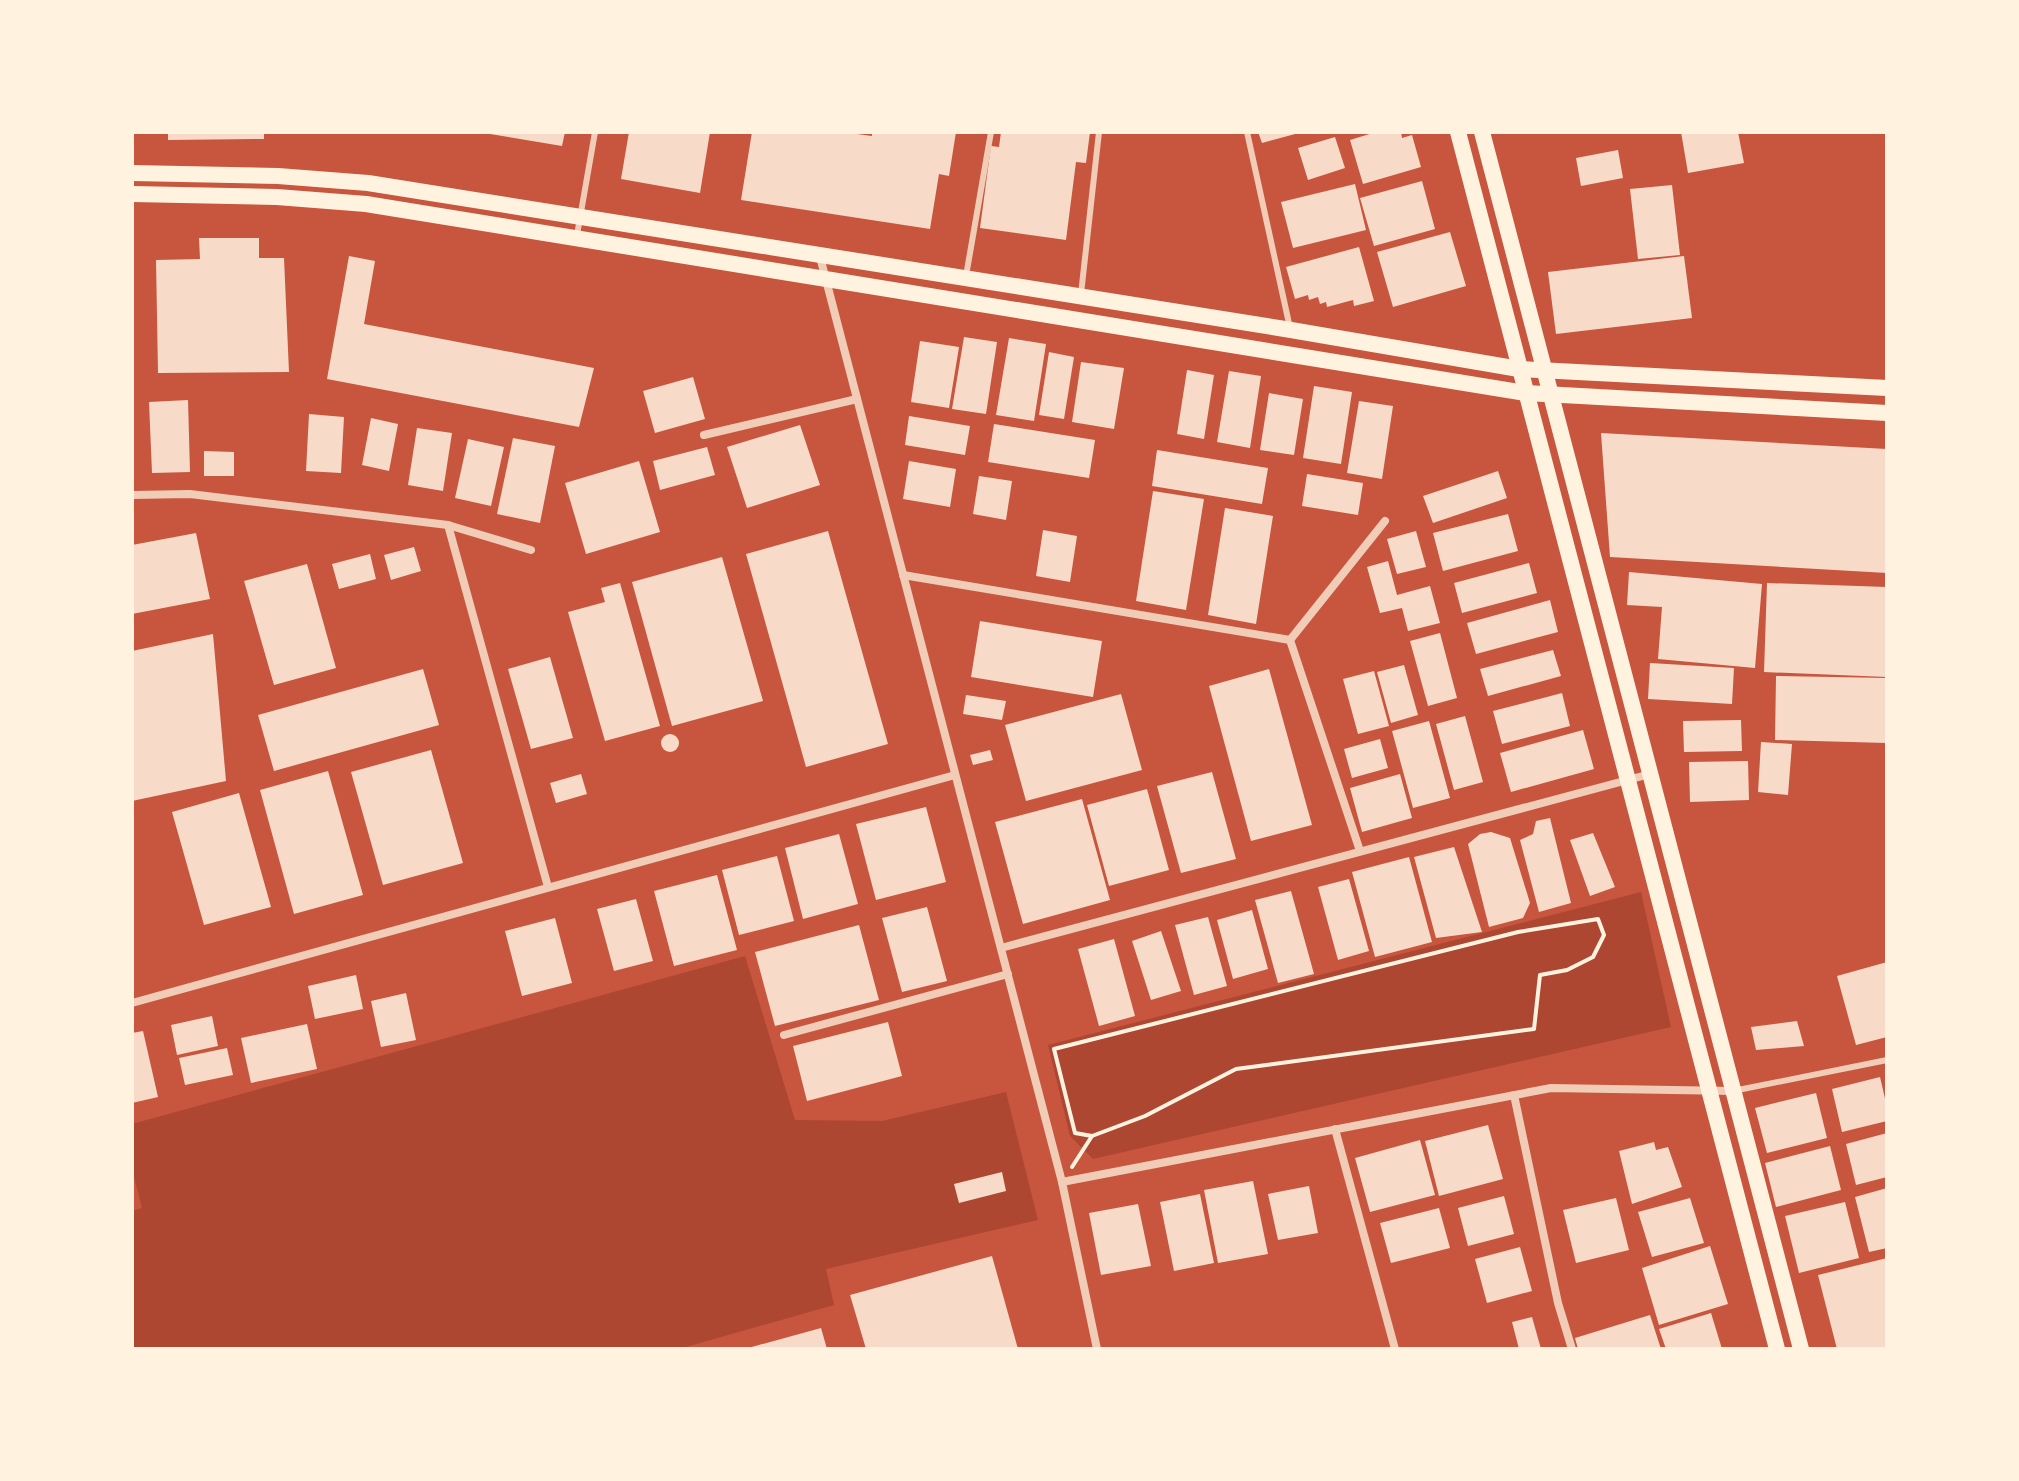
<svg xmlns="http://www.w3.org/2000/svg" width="2019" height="1481" font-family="Overpass,sans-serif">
	<rect width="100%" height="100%" fill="#c8553d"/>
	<g fill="#ae4732">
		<path d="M1641 892 1671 1027 1093 1159 1070 1136 1048 1045Z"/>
		<path d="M745 956 795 1120 882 1121 1006 1092 1038 1220 826 1269 834 1305 679 1349H132V1211L142 1208 132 1169V1124Z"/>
	</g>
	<g fill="#f7dbc8">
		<path d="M168 132H264V139L168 140Z"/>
		<path d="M478 132H565L562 146Z"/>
		<path d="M629 132H710L700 193 621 179Z"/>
		<path d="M752 132H842L872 136V132H956L949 176 939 174 930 229 741 200Z"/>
		<path d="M1001 132H1090L1086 163 1076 162 1066 240 980 228 991 146 999 147Z"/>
		<path d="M1258 132H1299V133L1262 143Z"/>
		<path d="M1376 132H1401L1402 138 1412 135 1421 167 1363 184 1350 140Z"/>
		<path d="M1681 132H1738L1744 163 1688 173Z"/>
		<path d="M1335 137 1345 168 1308 180 1298 148Z"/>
		<path d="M1618 150 1623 178 1581 186 1576 158Z"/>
		<path d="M1422 181 1435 229 1374 246 1360 198Z"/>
		<path d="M1355 184 1366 230 1293 248 1281 202Z"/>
		<path d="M1672 185 1680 255 1638 259 1630 189Z"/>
		<path d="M1450 232 1466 286 1393 307 1377 252Z"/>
		<path d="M199 238H259V258H284L289 372 158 373 156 260 200 259Z"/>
		<path d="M1359 247 1374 301 1354 306 1353 300 1327 307 1326 302 1320 304 1318 297 1309 300 1308 295 1295 299 1286 267Z"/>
		<path d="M349 256 375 261 364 324 594 368 579 427 327 379Z"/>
		<path d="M1684 256 1692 318 1556 334 1548 272Z"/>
		<path d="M964 337 997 342 986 414 952 409Z"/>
		<path d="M1009 338 1046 344 1034 421 996 415Z"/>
		<path d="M920 341 959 347 949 408 911 402Z"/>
		<path d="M1049 352 1074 357 1064 419 1039 415Z"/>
		<path d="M1081 362 1124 368 1114 429 1072 422Z"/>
		<path d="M1187 370 1214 375 1204 439 1177 434Z"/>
		<path d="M1229 371 1261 376 1250 448 1217 442Z"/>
		<path d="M693 377 705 419 655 433 643 391Z"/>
		<path d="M1314 386 1352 392 1341 464 1303 458Z"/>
		<path d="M1269 393 1303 399 1294 455 1260 450Z"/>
		<path d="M188 400 190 472 152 473 149 402Z"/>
		<path d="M1359 401 1393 406 1382 479 1347 473Z"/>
		<path d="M309 414 344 417 341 473 306 471Z"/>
		<path d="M909 416 970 426 965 455 905 445Z"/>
		<path d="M371 418 398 424 389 471 362 465Z"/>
		<path d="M994 424 1095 440 1089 478 988 462Z"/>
		<path d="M800 425 820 485 747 508 727 447Z"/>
		<path d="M417 428 452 433 443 491 408 485Z"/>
		<path d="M1601 433 1887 449V573L1610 557Z"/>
		<path d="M513 438 555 446 540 523 497 514Z"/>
		<path d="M468 439 504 447 491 506 455 498Z"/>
		<path d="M707 447 715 475 660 490 653 461Z"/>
		<path d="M1157 450 1268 468 1262 504 1152 486Z"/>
		<path d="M204 451 234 452V476H204Z"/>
		<path d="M639 461 660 532 586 554 565 483Z"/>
		<path d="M909 461 956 469 950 507 903 499Z"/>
		<path d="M1498 471 1507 498 1433 523 1423 496Z"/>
		<path d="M1307 474 1363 483 1358 515 1302 506Z"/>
		<path d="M979 476 1012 481 1006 520 973 514Z"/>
		<path d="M1153 491 1204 499 1186 610 1136 601Z"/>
		<path d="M1225 508 1273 516 1256 624 1208 615Z"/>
		<path d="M1508 514 1518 551 1443 571 1433 533Z"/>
		<path d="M1043 530 1077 536 1070 582 1036 576Z"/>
		<path d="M828 531 888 744 806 767 746 554Z"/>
		<path d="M1416 531 1426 567 1397 574 1387 539Z"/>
		<path d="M196 533 210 599 132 614V545Z"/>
		<path d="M414 547 421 571 391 580 384 555Z"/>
		<path d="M370 554 376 579 339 589 332 564Z"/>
		<path d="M722 557 763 701 672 726 632 582Z"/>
		<path d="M1388 561 1397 595 1430 586 1440 623 1408 631 1402 608 1380 613 1367 567Z"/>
		<path d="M1529 563 1537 593 1462 613 1454 583Z"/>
		<path d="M307 564 336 668 274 685 244 581Z"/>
		<path d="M1629 572 1762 584 1755 668 1658 659 1662 607 1627 605Z"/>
		<path d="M620 583 660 726 605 741 568 612 605 602 601 588Z"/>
		<path d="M1767 583 1887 587V677L1764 672Z"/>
		<path d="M1550 600 1558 632 1476 654 1467 623Z"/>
		<path d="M980 621 1102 641 1093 697 971 677Z"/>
		<path d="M1440 633 1457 698 1428 706 1410 641Z"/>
		<path d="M213 634 226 781 132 801V651Z"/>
		<path d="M1553 650 1561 676 1488 696 1480 669Z"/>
		<path d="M550 657 573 738 531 749 508 669Z"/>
		<path d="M1650 663 1734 668 1732 704 1648 699Z"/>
		<path d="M1404 665 1418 715 1391 723 1377 672Z"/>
		<path d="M423 669 439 725 274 771 258 715Z"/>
		<path d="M1269 669 1312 825 1251 841 1209 686Z"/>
		<path d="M1374 671 1389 726 1358 734 1343 679Z"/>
		<path d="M1776 676 1887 678V743L1775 740Z"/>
		<path d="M1562 693 1570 726 1502 744 1493 711Z"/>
		<path d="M1121 694 1142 770 1026 801 1005 725Z"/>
		<path d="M966 695 1006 701 1002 720 963 714Z"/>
		<path d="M1465 716 1483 782 1454 790 1436 724Z"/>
		<path d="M1741 720 1742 751 1684 752 1683 721Z"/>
		<path d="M1429 721 1450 798 1413 808 1392 731Z"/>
		<path d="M1583 730 1594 769 1511 792 1500 753Z"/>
		<circle cx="670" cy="743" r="9"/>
		<path d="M1380 739 1388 768 1352 778 1344 749Z"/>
		<path d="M1761 742 1792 744 1788 795 1758 792Z"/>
		<path d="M431 750 463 863 383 885 351 772Z"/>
		<path d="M990 750 993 760 973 765 970 755Z"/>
		<path d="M1748 761 1749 800 1690 802 1689 762Z"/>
		<path d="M328 771 363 895 294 914 260 790Z"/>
		<path d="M1212 772 1236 859 1181 873 1157 786Z"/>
		<path d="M581 774 587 794 556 803 550 783Z"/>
		<path d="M1400 774 1412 818 1362 832 1350 788Z"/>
		<path d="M1147 789 1169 870 1109 886 1087 805Z"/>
		<path d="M239 793 271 907 204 925 172 812Z"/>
		<path d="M1082 799 1110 900 1023 924 995 822Z"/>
		<path d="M926 807 946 882 876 900 856 824Z"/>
		<path d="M1550 818 1571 903 1539 912 1520 840 1533 834 1536 821Z"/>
		<path d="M1491 832 1510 838 1530 903 1523 918 1489 927 1468 844 1480 834Z"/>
		<path d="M1593 833 1615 887 1590 896 1570 840Z"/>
		<path d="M839 834 858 904 803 919 785 848Z"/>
		<path d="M1454 847 1482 932 1436 938 1414 857Z"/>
		<path d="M777 856 794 921 739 935 722 870Z"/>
		<path d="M1409 857 1432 942 1375 957 1352 872Z"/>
		<path d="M717 875 737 950 674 966 654 891Z"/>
		<path d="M1349 879 1369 951 1338 960 1318 887Z"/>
		<path d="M1291 891 1314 974 1278 983 1255 900Z"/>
		<path d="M636 899 653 961 614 971 597 909Z"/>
		<path d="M927 907 947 981 902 992 882 918Z"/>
		<path d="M1252 910 1268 969 1233 979 1217 920Z"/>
		<path d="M1208 917 1227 986 1194 995 1175 925Z"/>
		<path d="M555 918 572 983 522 996 505 931Z"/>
		<path d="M859 925 879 1000 775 1026 755 952Z"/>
		<path d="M1161 931 1181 991 1151 1000 1132 941Z"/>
		<path d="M1114 939 1135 1016 1099 1026 1078 949Z"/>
		<path d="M1887 962V1037L1856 1045 1837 976Z"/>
		<path d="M356 975 363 1009 315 1019 308 986Z"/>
		<path d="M406 993 416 1040 381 1047 371 1001Z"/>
		<path d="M212 1016 218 1046 177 1055 171 1025Z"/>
		<path d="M1797 1021 1804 1046 1756 1050 1751 1027Z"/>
		<path d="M888 1022 902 1076 807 1101 793 1046Z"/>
		<path d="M307 1024 317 1069 251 1083 241 1038Z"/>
		<path d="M143 1031 158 1097 132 1103V1033Z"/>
		<path d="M227 1048 233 1075 185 1085 179 1058Z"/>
		<path d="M1880 1077 1887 1107V1121L1842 1132 1832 1089Z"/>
		<path d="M1816 1093 1827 1138 1767 1153 1755 1108Z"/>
		<path d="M1488 1125 1503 1179 1439 1196 1425 1141Z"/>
		<path d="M1887 1133V1177L1856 1185 1846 1144Z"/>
		<path d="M1420 1140 1435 1195 1370 1212 1355 1158Z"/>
		<path d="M1654 1142 1656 1150 1668 1147 1682 1187 1632 1204 1619 1151Z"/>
		<path d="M1830 1146 1841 1190 1776 1207 1765 1163Z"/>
		<path d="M1002 1172 1006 1191 959 1203 954 1184Z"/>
		<path d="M1253 1181 1268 1254 1218 1263 1204 1190Z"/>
		<path d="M1309 1186 1318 1233 1278 1240 1268 1194Z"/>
		<path d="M1887 1188V1248L1869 1252 1855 1197Z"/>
		<path d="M1200 1194 1214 1263 1174 1271 1160 1202Z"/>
		<path d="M1504 1196 1514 1234 1468 1246 1458 1208Z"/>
		<path d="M1616 1198 1629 1250 1576 1263 1563 1210Z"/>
		<path d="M1690 1198 1704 1243 1652 1257 1638 1212Z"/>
		<path d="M1845 1202 1859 1258 1799 1273 1785 1216Z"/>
		<path d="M1138 1204 1151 1266 1101 1275 1089 1213Z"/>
		<path d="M1439 1208 1450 1248 1391 1263 1380 1223Z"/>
		<path d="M1710 1246 1728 1304 1659 1325 1642 1268Z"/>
		<path d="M1520 1247 1532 1291 1487 1303 1475 1259Z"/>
		<path d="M992 1256 1018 1349H866L850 1295Z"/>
		<path d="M1887 1258V1349H1837L1818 1275Z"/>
		<path d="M1711 1313 1722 1349H1666L1659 1329Z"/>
		<path d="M1650 1315 1661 1349H1578L1575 1338Z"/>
		<path d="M1532 1317 1541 1349H1519L1512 1322Z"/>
		<path d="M821 1328 827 1349H748V1348Z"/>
	</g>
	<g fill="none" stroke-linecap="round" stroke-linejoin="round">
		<g stroke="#fff3e0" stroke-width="4">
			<path d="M1598 919 1604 935 1593 957 1567 970 1540 975 1534 1029 1236 1069 1145 1116 1092 1136 1075 1133 1054 1049 1518 932Z"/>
			<path d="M1072 1167 1092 1136"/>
		</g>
		<g stroke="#f1ccb7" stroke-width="6">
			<path d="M1247 132 1290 328"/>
			<path d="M577 235 595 132"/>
			<path d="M966 276 991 132"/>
			<path d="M1081 294 1099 132"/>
			<path d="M1733 1091 1887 1060"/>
		</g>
		<g stroke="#f1ccb7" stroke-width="8">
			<path d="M820 257 1062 1182 1097 1349"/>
			<path d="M704 435 857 399"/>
			<path d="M132 495 190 494 448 525 531 550"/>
			<path d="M448 525 548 887"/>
			<path d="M903 575 1290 640"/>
			<path d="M1290 640 1360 851"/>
			<path d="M1290 640 1385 521"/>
			<path d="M1001 948 1650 774"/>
			<path d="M132 1003 955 775"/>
			<path d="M784 1035 1008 974"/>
			<path d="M1514 1095 1558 1303 1572 1349"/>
			<path d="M1335 1129 1395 1349"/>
			<path d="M1062 1182 1551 1088 1733 1091"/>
		</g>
		<g stroke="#fff3e0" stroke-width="16">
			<path d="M1458 132 1777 1349"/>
			<path d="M1482 132 1801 1349"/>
			<path d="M132 173 278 176 368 183 1291 330 1519 369 1887 388"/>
			<path d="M132 194 277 197 366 204 1526 393 1887 413"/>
		</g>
	</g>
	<rect width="2019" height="1481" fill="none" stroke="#fff3e0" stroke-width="268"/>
</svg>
